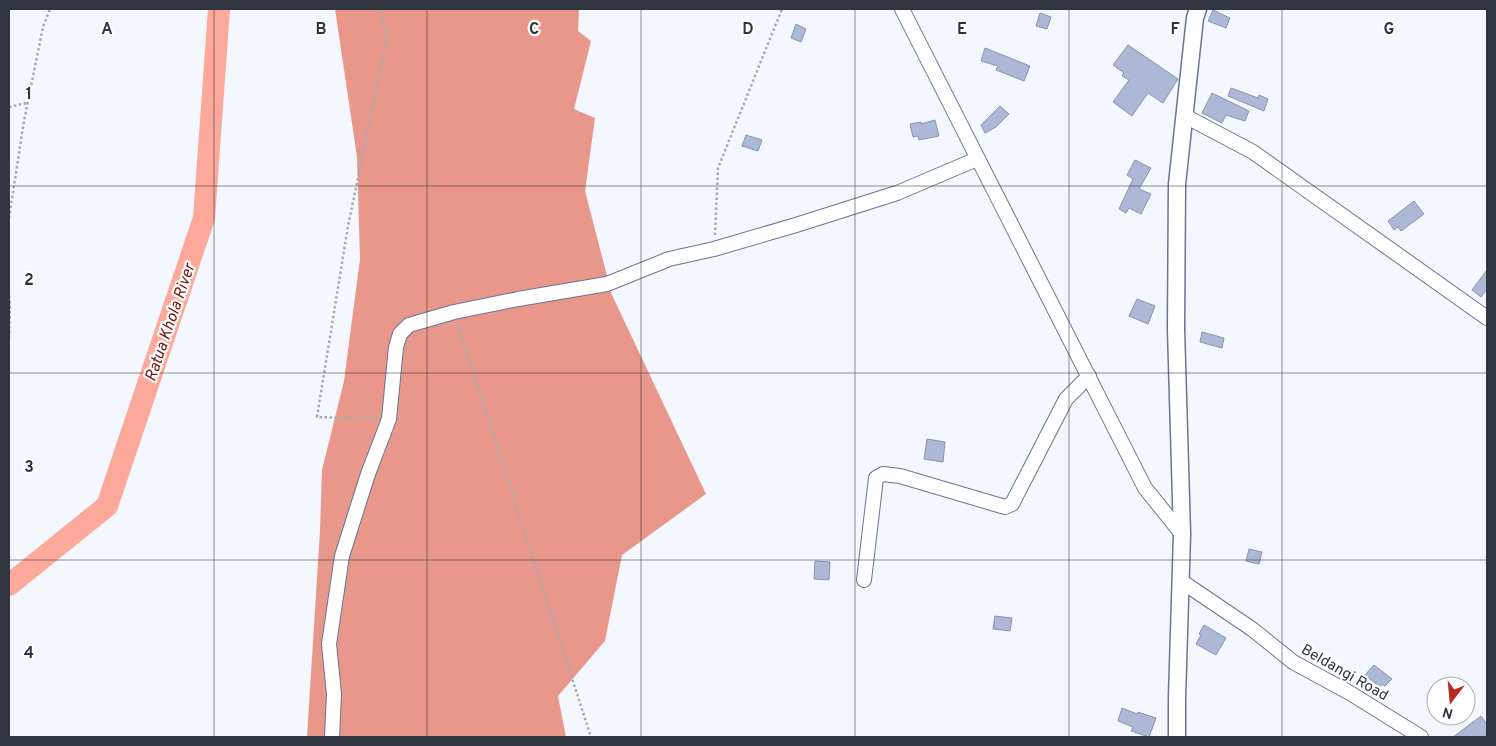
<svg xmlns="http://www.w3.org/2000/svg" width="1496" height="746" font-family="Overpass,sans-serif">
	<rect width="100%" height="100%" fill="#f4f7fd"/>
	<path fill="#ea978b" d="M335 9H579L578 31 591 41 574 109 595 118 585 191 612 295 706 494 622 555 605 641 558 696 566 737H307L320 531 322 470 344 381 360 259 357 157Z"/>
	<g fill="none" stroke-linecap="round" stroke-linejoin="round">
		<path stroke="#fca89b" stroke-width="22" d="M9 585 107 506 204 218 219 9"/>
	</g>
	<g fill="#adb8d6" stroke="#8894b0">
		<path d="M1213 10 1230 18 1226 28 1208 21Z"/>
		<path d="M1040 13 1051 17 1047 29 1036 26Z"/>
		<path d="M796 24 806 29 801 42 791 38Z"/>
		<path d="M1128 45 1178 79 1163 103 1148 93 1132 116 1113 102 1129 80 1122 76 1124 73 1113 65Z"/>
		<path d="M985 48 1030 66 1024 81 996 70 998 66 981 61Z"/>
		<path d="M1231 88 1258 98 1259 95 1268 99 1264 111 1228 96Z"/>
		<path d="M1212 93 1249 111 1245 121 1226 115 1222 123 1202 113Z"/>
		<path d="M1000 106 1009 114 996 127 985 133 981 125Z"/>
		<path d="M935 120 939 136 919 140 918 136 913 137 910 124 921 122V124Z"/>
		<path d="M746 135 762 140 758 151 742 146Z"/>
		<path d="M1135 160 1151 168 1139 189 1151 194 1141 214 1129 208 1126 213 1119 209 1133 179 1127 175Z"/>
		<path d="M1414 201 1424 214 1401 231 1398 227 1394 230 1388 221Z"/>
		<path d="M1487 270V289L1481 297 1472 290Z"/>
		<path d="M1137 299 1155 306 1148 324 1129 316Z"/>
		<path d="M1202 332 1224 338 1222 348 1200 342Z"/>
		<path d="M927 439 945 442 943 462 924 459Z"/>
		<path d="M1249 549 1262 552 1259 564 1246 561Z"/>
		<path d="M815 561 830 562 829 580 814 579Z"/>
		<path d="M995 616 1012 618 1010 631 993 629Z"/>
		<path d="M1204 625 1226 638 1216 655 1196 644 1201 635 1199 634Z"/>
		<path d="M1374 665 1392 679 1385 686 1382 684 1380 687 1365 675Z"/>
		<path d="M1122 708 1137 714 1138 712 1156 718 1149 737 1131 731 1133 727 1118 721Z"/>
		<path d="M1481 716 1487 724V734L1483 737H1453Z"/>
	</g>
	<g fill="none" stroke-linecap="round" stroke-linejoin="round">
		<g stroke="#6a7590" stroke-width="16">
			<g id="minor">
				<path d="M902 9 1145 488 1182 534"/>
				<path d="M1185 116 1253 152 1487 318"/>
				<path d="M864 580 876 478 883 474 900 476 1005 507 1012 504 1066 399 1089 376"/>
				<path d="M1181 581 1252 629 1293 662 1350 693 1421 737"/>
				<path d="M332 737 334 694 329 644 342 556 368 474 389 419 396 347 400 334 409 325 454 312 518 299 607 284 669 259 714 249 796 225 897 193 977 159"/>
			</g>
		</g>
		<g stroke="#6a7590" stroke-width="19">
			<path id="tertiary" d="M1177 737V698L1182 534 1176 329 1177 184 1195 18 1198 9"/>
		</g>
		<g stroke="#a6aab2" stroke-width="2.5" stroke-dasharray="2.5 2.5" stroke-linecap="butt">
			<path d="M9 107 27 103"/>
			<path d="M9 218 24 121 43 27 50 9"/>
			<path d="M715 235 718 168 782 9"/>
			<path d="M9 296 10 304 9 340"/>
			<path d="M457 323 591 737"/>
			<path d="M377 419 317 417 348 226 387 38 380 9"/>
		</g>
		<use href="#minor" stroke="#fff" stroke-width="14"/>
		<use href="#tertiary" stroke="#fff" stroke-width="16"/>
	</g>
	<path fill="none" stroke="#2f343f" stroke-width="1" stroke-opacity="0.55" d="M214 9V737M427 9V737M641 9V737M855 9V737M1069 9V737M1282 9V737M9 186H1487M9 373H1487M9 560H1487"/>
	<g text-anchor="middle" stroke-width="4.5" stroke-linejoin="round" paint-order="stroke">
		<g font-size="15" fill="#2f343f" stroke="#fff">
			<text transform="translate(1345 672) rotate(30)" y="5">Beldangi Road</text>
		</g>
		<g font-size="16" font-style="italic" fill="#72110b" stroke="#fff">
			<text transform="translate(169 322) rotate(-71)" y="6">Ratua Khola River</text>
		</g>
	</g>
	<g font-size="16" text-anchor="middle" font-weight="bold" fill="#2f343f" stroke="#fff" stroke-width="4.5" stroke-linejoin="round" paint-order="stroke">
		<text x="107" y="34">A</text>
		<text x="321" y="34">B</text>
		<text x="534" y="34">C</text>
		<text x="748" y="34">D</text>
		<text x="962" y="34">E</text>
		<text x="1175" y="34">F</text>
		<text x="1389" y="34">G</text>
		<text x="29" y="99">1</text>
		<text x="29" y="285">2</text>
		<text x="29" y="472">3</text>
		<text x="29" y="658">4</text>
	</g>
	<rect width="1496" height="746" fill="none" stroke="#2f343f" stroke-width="20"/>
	<g transform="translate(1451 701) rotate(196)"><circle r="24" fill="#ffffff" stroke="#acaeb2"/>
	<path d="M0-4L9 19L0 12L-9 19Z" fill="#b82a20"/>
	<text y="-8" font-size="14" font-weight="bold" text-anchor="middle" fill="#2f343f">N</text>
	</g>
</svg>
